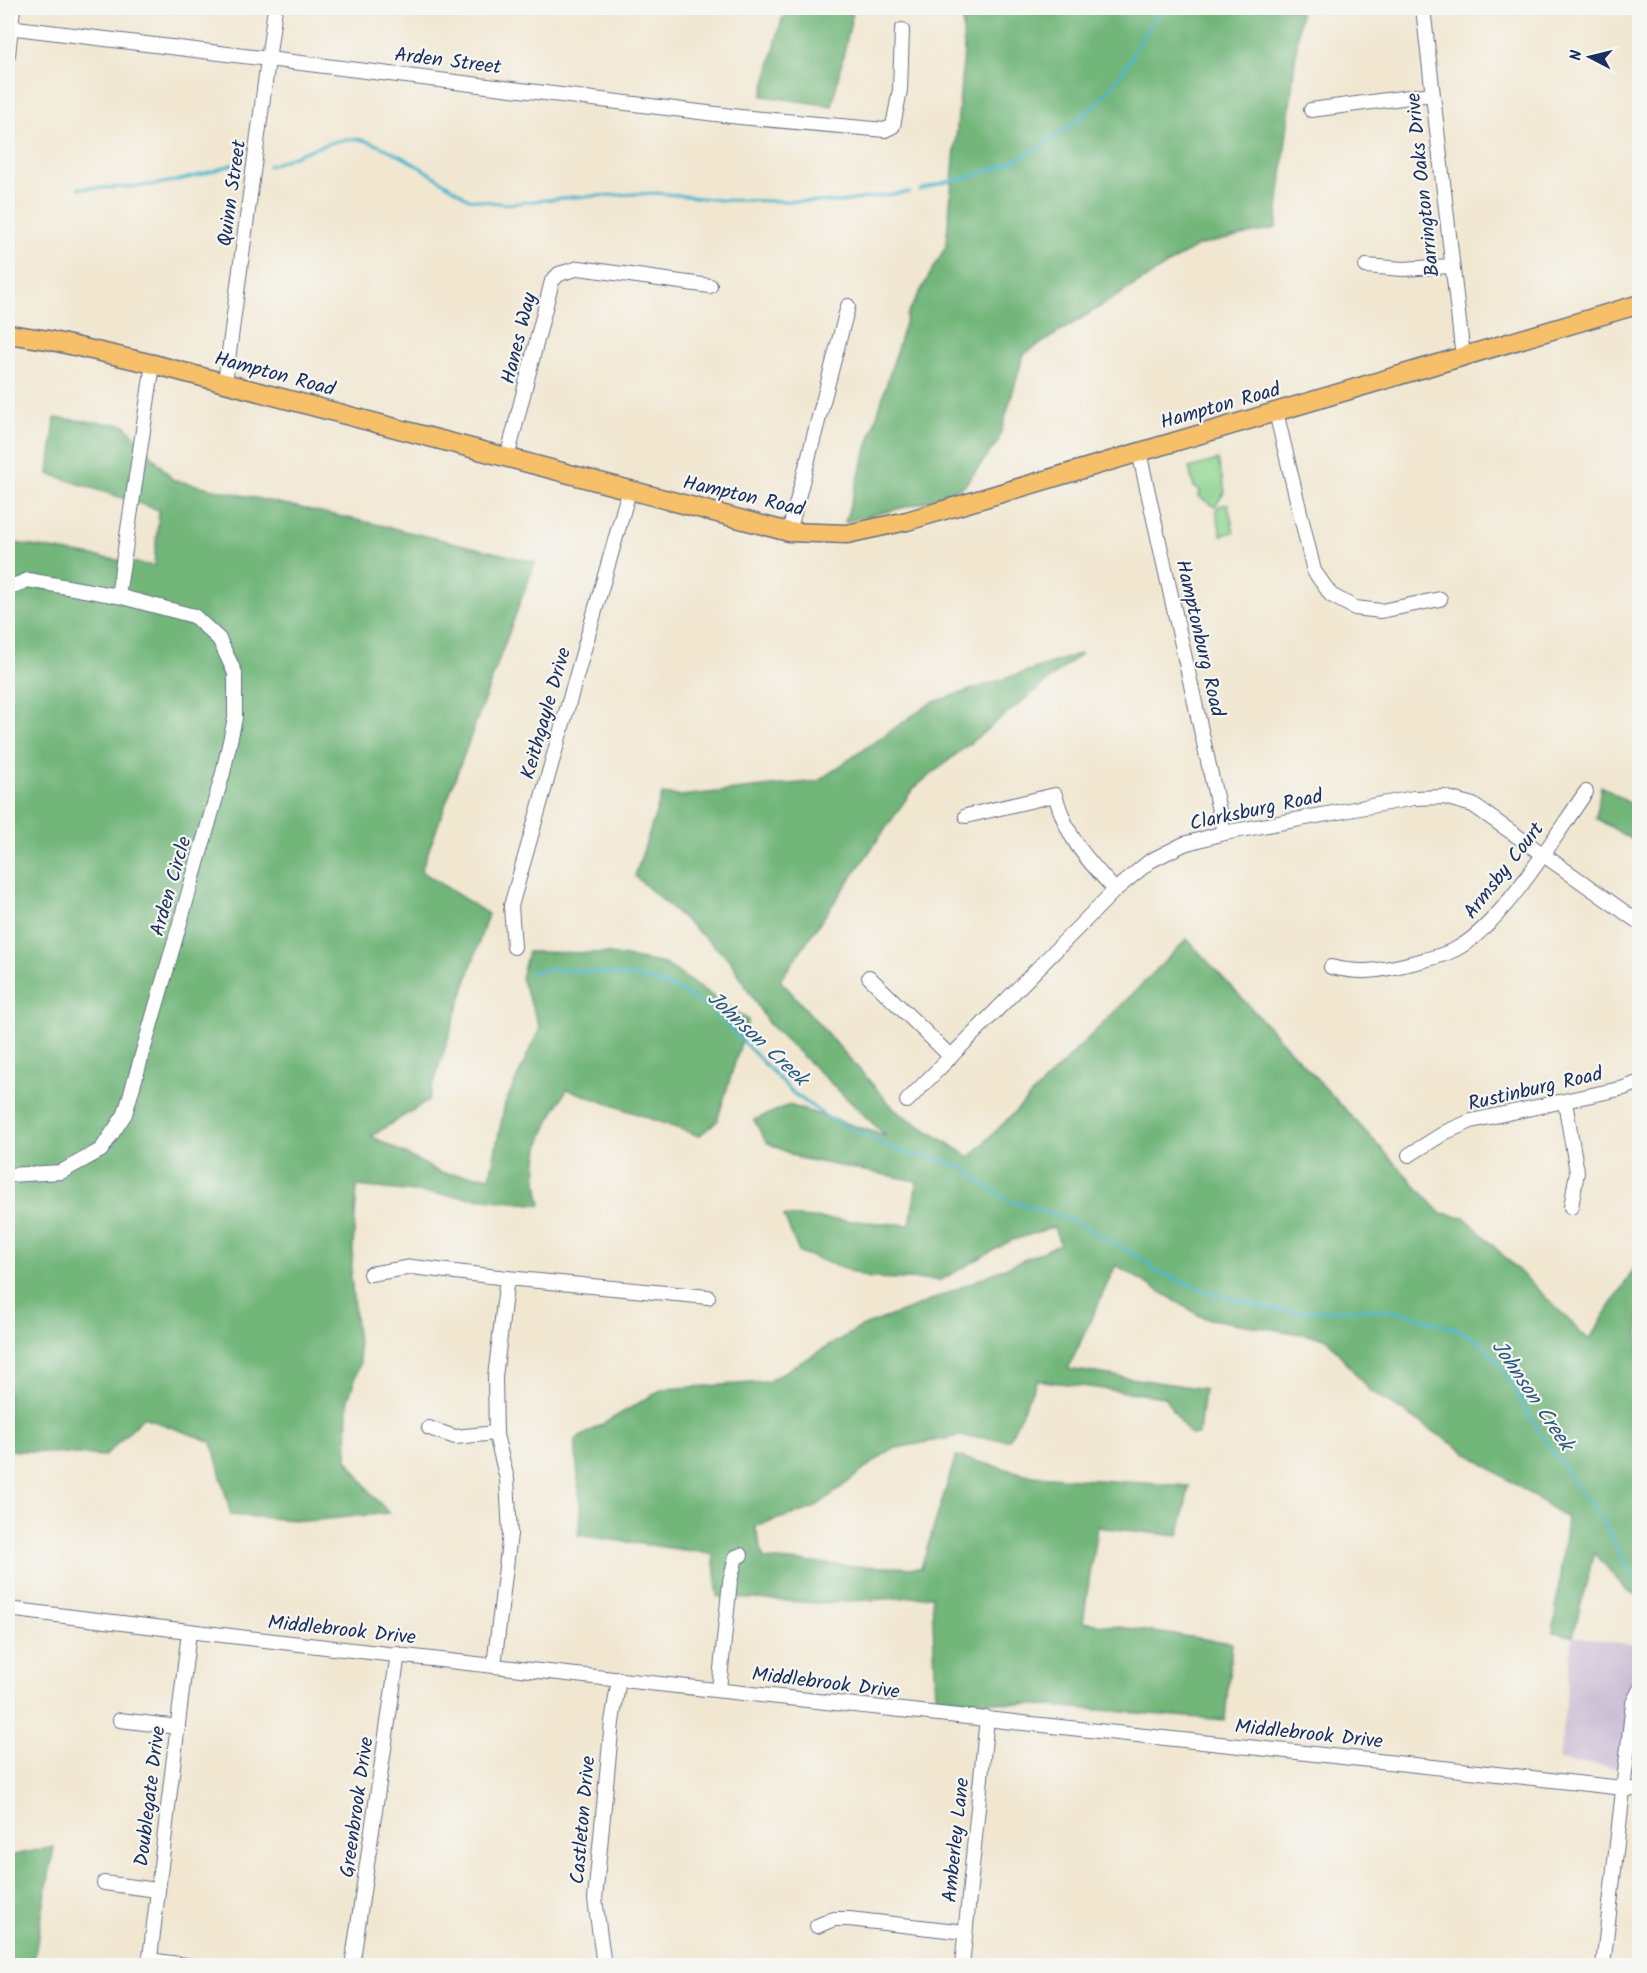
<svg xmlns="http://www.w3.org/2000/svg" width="1647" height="1973" font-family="Kalam,sans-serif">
	<rect width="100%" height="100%" fill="#f6f6f2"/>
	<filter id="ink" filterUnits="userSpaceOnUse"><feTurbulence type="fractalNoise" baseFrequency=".0167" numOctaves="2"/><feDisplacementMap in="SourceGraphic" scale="12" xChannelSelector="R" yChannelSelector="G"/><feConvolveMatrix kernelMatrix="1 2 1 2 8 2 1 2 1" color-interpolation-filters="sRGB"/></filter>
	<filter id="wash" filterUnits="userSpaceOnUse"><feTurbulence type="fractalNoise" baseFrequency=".008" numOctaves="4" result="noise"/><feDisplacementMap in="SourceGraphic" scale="24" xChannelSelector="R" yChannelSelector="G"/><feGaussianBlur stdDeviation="1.35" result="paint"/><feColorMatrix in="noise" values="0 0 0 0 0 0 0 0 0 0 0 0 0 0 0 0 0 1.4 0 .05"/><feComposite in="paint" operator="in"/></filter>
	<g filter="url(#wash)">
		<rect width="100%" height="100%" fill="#f1e7d1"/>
		<path fill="#cbbfd5" d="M1573 1636 1639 1646V1771L1559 1760Z"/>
		<g fill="#8ed48f" stroke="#548276" stroke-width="1.5">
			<path d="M1218 460 1225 491 1215 507 1198 496 1201 491 1194 487 1189 468Z"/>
			<path d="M1228 504 1234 532 1221 535 1216 510 1219 506Z"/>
		</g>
		<g fill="#72b67a" stroke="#46726c" stroke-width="1.5">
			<path d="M790 8H854L832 106 762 96 782 19Z"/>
			<path d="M962 8H1301L1276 228 1197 246 1024 354 998 442 964 486 925 502 845 522 908 313 946 246 964 51Z"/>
			<path d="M55 418 125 425 173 480 371 523 535 562 421 871 488 914 428 1101 371 1136 441 1173 490 1177 505 1104 540 1028 521 978 528 952 605 953 665 964 748 1020 717 1121 699 1136 567 1089C542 1132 529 1154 541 1205L357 1186 351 1278 360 1363 348 1400 347 1459 373 1496 389 1513 308 1521 231 1515 212 1442 143 1417 105 1456 8 1450V542L154 566 159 510 49 474Z"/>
			<path d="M1082 653 913 789 780 980 896 1111 970 1157 1187 939 1441 1213 1464 1217 1589 1340 1639 1261V1596L1626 1590 1594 1552 1573 1636 1553 1633 1567 1518 1368 1389 1326 1338 1204 1318 1116 1265 1068 1369 1204 1389 1199 1434 1190 1435 1164 1397 1037 1380 1009 1440 959 1436 891 1449 814 1508 755 1526 764 1559 852 1566 921 1568 956 1456 1033 1476 1189 1486 1179 1536 1097 1527 1083 1622 1232 1643 1225 1720 936 1697 932 1596 818 1603 718 1597 713 1554 578 1535 581 1513 575 1440 663 1389 767 1382 861 1327 918 1306 1060 1244 1054 1227 1010 1241 941 1280 869 1278 799 1252 784 1216 910 1225 917 1181 799 1158 766 1142 754 1120 789 1105 886 1136 768 1023 730 960 635 876 662 794 681 796 818 781 931 703Z"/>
			<path d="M1601 786 1639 809V844L1596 818Z"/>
			<path d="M54 1847 33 1965H8V1856Z"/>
		</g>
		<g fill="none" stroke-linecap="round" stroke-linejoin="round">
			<g stroke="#4fb7cd" stroke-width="3">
				<path d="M269 166C293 157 332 138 356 139 384 141 445 183 469 199L506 204 574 197 657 193 720 200 840 202 909 192"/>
				<path d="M79 188C137 189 181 184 236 163"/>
				<path d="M920 190C936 184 953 180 969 177 1033 160 1100 115 1132 56 1140 40 1154 25 1158 8"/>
				<path d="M530 972 553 969 586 971 642 978 674 988 709 1007 793 1093 827 1117 907 1154 935 1158 967 1169 985 1186 1012 1202 1073 1220 1152 1265V1269L1200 1289 1265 1308 1301 1312 1364 1309 1397 1311 1459 1330 1483 1344 1500 1365 1543 1438 1607 1528 1640 1592"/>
			</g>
		</g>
	</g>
	<g filter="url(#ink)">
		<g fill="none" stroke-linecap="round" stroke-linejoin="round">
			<g stroke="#666f86" stroke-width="16">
				<g id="minor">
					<path d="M1423 8 1463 357"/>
					<path d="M8 27 740 117 885 130 893 126 900 90 902 30"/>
					<path d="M8 55 13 8"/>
					<path d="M1311 110 1432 94"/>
					<path d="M1366 266 1403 269 1451 266"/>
					<path d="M225 382 275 8"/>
					<path d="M1276 412 1314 571 1331 595 1355 608 1381 611 1440 599"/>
					<path d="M1139 452 1224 833"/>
					<path d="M507 458 552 281 559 274 579 268 710 286"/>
					<path d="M789 532 848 306"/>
					<path d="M8 588 28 580 118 596 194 616 219 639 235 673V718L223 773 125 1114 101 1150 61 1172 8 1175"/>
					<path d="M118 596 153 364"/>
					<path d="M966 816 1055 795C1069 841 1083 855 1115 890"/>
					<path d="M514 947 511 906 629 491"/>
					<path d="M1331 967C1361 974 1379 971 1408 964 1424 960 1441 957 1456 949 1502 925 1554 837 1586 792"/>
					<path d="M869 977 950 1056"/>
					<path d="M907 1101 1115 890 1150 861 1184 844 1224 833 1414 798 1444 797 1473 805 1640 923"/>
					<path d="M1565 1102 1577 1172 1571 1207"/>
					<path d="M1409 1155 1446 1132 1471 1121 1624 1088 1640 1082"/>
					<path d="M370 1274 412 1267 507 1278"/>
					<path d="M429 1428 455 1437 496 1433"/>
					<path d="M8 1609C551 1677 1096 1728 1640 1790"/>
					<path d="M494 1665 510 1534 507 1479 496 1435 495 1377 507 1278 708 1297"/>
					<path d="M719 1689 730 1581 736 1557 741 1555"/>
					<path d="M120 1720 178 1727"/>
					<path d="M104 1883 157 1890"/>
					<path d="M817 1926 834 1919H849L965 1932"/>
					<path d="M149 1960 193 1966"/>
					<path d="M149 1966 189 1632"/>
					<path d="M352 1966 398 1654"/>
					<path d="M604 1966 595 1899 612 1722 619 1679"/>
					<path d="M962 1966 987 1718"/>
					<path d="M1603 1966 1633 1703 1640 1689"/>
				</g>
			</g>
			<g stroke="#666f86" stroke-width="21">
				<path id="major" d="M8 334 48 340 153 364 789 532 847 534 907 521 1640 304"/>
			</g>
			<use href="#minor" stroke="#fff" stroke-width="14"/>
			<use href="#major" stroke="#f6c06b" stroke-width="18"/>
		</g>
	</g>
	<g text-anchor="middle" stroke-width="4.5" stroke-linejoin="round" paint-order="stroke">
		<g font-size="20" fill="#1b2f5e" stroke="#f6f6f2">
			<text transform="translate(448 60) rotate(7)" y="7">Arden Street</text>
			<text transform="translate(1422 185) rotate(-96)" y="7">Barrington Oaks Drive</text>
			<text transform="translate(231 193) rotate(-82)" y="7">Quinn Street</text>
			<text transform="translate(518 338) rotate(-76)" y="7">Hanes Way</text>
			<text transform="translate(275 373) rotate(15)" y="7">Hampton Road</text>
			<text transform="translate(1220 405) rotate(-16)" y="7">Hampton Road</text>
			<text transform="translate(744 495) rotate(13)" y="7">Hampton Road</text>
			<text transform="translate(1201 638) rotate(77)" y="7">Hamptonburg Road</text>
			<text transform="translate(545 713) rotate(-74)" y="7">Keithgayle Drive</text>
			<text transform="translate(1256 809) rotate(-12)" y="7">Clarksburg Road</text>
			<text transform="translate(1503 870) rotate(-52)" y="7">Armsby Court</text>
			<text transform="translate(170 886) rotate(-74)" y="7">Arden Circle</text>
			<text transform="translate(1535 1088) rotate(-13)" y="7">Rustinburg Road</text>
			<text transform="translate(342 1629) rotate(6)" y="7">Middlebrook Drive</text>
			<text transform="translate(826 1682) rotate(7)" y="7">Middlebrook Drive</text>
			<text transform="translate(1309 1733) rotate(6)" y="7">Middlebrook Drive</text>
			<text transform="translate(149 1796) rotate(-83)" y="7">Doublegate Drive</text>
			<text transform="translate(356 1807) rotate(-82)" y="7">Greenbrook Drive</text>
			<text transform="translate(582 1820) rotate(-85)" y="7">Castleton Drive</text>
			<text transform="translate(955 1840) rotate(-84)" y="7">Amberley Lane</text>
		</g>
		<g font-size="21" font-style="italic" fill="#2b587f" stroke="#f6f6f2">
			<text transform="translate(758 1038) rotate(43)" y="7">Johnson Creek</text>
			<text transform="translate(1533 1395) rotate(56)" y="7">Johnson Creek</text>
		</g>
	</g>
	<rect width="1647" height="1973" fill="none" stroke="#f6f6f2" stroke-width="30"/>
	<g transform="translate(1590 57) rotate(277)" stroke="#f6f6f2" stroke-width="4.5" paint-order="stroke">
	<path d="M0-4.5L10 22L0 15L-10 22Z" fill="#1b2f5e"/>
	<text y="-9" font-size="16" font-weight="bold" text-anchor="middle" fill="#1b2f5e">N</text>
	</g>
</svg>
